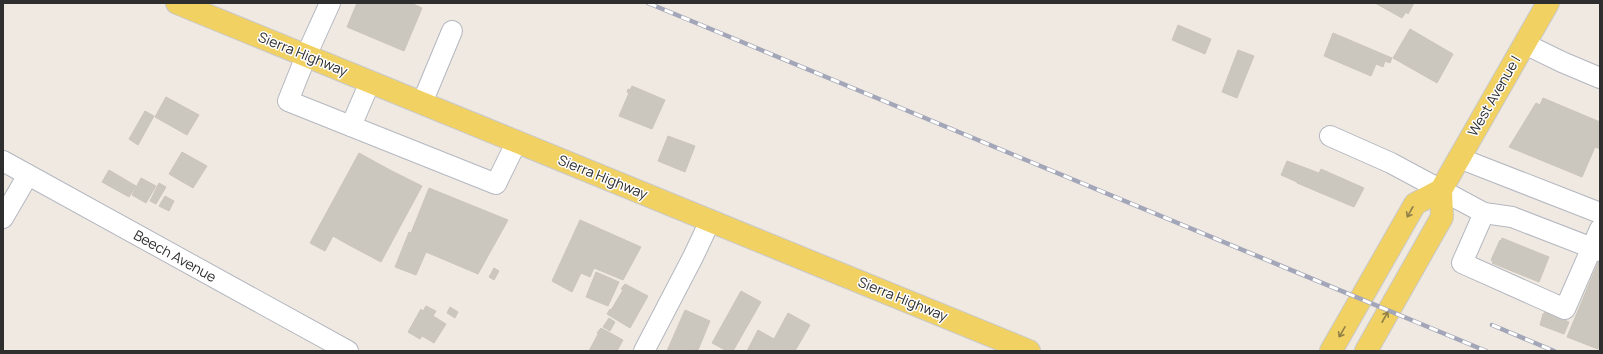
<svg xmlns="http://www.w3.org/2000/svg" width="1603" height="354" font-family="Manrope,sans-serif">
	<rect width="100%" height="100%" fill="#efe9e1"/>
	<g fill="#cbc7bf" stroke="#cbc5ba">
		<path d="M357 3H411L422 8 404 51 347 27Z"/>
		<path d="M1375 3H1414L1408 14 1406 12 1402 18Z"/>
		<path d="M1178 25 1211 39 1205 54 1172 40Z"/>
		<path d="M1410 29 1453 54 1437 83 1393 58Z"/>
		<path d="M1333 33 1392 58 1390 63 1385 61 1383 67 1376 64 1371 76 1324 56Z"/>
		<path d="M1238 50 1254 56 1237 98 1222 92Z"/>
		<path d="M632 86 665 100 652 129 619 116 629 93 627 92 628 89 630 90Z"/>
		<path d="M166 97 199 115 187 135 155 117Z"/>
		<path d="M1543 98 1600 122V149L1595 147 1582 177 1509 147 1536 103 1540 105Z"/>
		<path d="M145 111 154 116 138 145 129 139Z"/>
		<path d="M668 136 695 146 685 172 658 161Z"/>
		<path d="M182 152 207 166 193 188 169 174Z"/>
		<path d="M359 153 390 170 347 244 333 236 325 251 310 243Z"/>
		<path d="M1287 161 1319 173 1321 169 1364 188 1354 207 1297 183V182L1281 175Z"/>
		<path d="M109 170 136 186 129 197 102 182Z"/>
		<path d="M390 170 422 186 381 262 347 244Z"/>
		<path d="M141 178 156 186 146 203 132 195Z"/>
		<path d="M159 183 166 187 156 204 150 201Z"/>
		<path d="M429 188 508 220 478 274 426 252 416 275 395 267 409 232 411 233Z"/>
		<path d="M165 196 174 201 169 211 159 206Z"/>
		<path d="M580 220 641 247 623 280 594 268 590 277 581 273 572 292 552 281Z"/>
		<path d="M1502 238 1549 257 1539 282 1492 263 1493 261 1491 260 1500 240 1501 241Z"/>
		<path d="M1599 260 1600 345 1598 349 1567 337Z"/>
		<path d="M494 268 499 271 494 280 489 277Z"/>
		<path d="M596 272 619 282 608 306 586 297Z"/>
		<path d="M625 284 648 296 630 328 607 314 610 309 611 310 623 290 621 289 624 285Z"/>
		<path d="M741 291 761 302 733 351H727L712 343Z"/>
		<path d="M426 306 436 311 433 316 446 324 434 343 422 336 420 339 408 332 421 309 423 311Z"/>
		<path d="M450 307 458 312 455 318 447 313Z"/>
		<path d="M685 310 710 321 698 350 667 351Z"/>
		<path d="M1545 312 1569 322 1564 334 1540 325 1543 314Z"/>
		<path d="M788 313 810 325 795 351H747L758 330 774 339Z"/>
		<path d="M609 318 615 322 610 331 603 327Z"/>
		<path d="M601 328 623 340 617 351H589L598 334 597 333Z"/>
	</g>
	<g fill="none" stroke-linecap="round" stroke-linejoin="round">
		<g stroke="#b4b7c1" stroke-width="22">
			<g id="minor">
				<path d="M330 3 306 56 288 101 496 184 517 141"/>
				<path d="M1525 44 1562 62 1600 78"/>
				<path d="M422 103 452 31"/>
				<path d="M351 126 370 82"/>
				<path d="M1330 136 1391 163 1484 213 1512 217 1600 251"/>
				<path d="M1459 158 1600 213"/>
				<path d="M3 161 348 351"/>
				<path d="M1484 213 1462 263 1565 309 1600 229"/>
				<path d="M3 218 28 175"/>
				<path d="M644 351 693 257 710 221"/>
			</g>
		</g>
		<g stroke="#c9c9c9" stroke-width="24">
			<g id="major">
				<path d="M177 3 1029 351"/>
				<path d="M1331 351 1415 204 1441 190 1548 3"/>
				<path d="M1366 351 1442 217 1441 190"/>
			</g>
		</g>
		<use href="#minor" stroke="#fff" stroke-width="20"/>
		<use href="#major" stroke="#f2d163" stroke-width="22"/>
		<g stroke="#a3a6b8" stroke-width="4.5">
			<g id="rail">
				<path d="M648 3 1486 351"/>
				<path d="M1492 325 1554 351"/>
			</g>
		</g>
		<use href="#rail" stroke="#fff" stroke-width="3" stroke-dasharray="9" stroke-linecap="butt"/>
	</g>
	<defs><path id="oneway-shaft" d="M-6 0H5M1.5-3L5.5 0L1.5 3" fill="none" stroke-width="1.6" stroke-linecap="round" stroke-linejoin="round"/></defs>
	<g stroke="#908048">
		<use href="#oneway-shaft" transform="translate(1410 212) rotate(119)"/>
		<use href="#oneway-shaft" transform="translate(1385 317) rotate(-61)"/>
		<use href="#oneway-shaft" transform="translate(1342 332) rotate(120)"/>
	</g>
	<g text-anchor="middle" stroke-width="3" stroke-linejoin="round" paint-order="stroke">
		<g font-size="14" fill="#2e2e2e" stroke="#fff">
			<text transform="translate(303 54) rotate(22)" y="5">Sierra Highway</text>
			<text transform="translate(1494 96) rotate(-60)" y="5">West Avenue I</text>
			<text transform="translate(603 177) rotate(22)" y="5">Sierra Highway</text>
			<text transform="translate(175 256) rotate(29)" y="5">Beech Avenue</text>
			<text transform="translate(903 299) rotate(22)" y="5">Sierra Highway</text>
		</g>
	</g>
	<rect width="1603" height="354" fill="none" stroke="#2e2e2e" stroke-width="8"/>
</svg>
